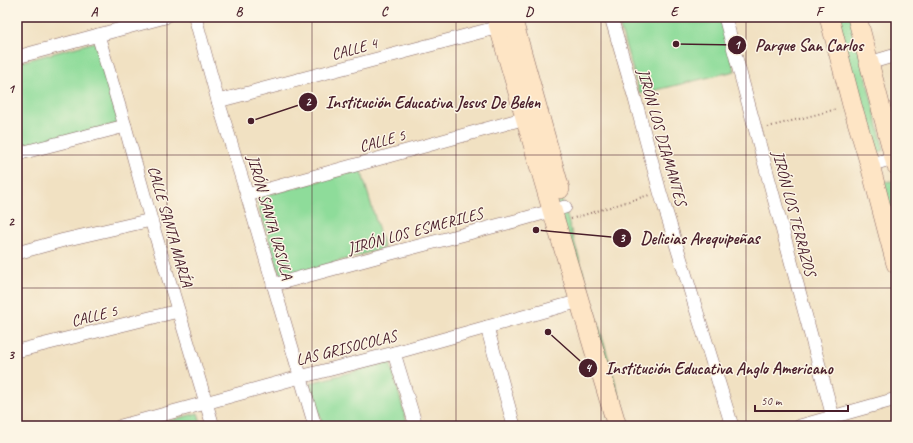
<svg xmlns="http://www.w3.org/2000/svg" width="913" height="443" font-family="Caveat,sans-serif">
	<rect width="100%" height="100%" fill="#fcf5e5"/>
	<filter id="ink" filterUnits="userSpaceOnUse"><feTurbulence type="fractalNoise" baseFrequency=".025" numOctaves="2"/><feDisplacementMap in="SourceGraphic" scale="8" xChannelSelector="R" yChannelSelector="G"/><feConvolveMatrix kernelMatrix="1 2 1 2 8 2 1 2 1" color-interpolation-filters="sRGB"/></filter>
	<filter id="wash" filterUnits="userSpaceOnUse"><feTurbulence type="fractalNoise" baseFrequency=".012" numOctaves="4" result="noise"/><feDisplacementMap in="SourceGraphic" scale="16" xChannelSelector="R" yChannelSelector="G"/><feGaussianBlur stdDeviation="0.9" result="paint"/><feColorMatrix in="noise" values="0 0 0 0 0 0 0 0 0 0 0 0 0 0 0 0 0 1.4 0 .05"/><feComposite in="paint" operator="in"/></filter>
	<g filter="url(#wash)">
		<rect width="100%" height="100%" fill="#f1e1c2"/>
		<g fill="#8edc9a" stroke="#6c7e62">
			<path d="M502 17H509L628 426H622Z"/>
			<path d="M617 17H720L735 71 640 94Z"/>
			<path d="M836 17H851L884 150 876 153 871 152Z"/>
			<path d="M95 42 119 123 17 149V63Z"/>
			<path d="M361 170 384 248 281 278 256 198Z"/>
			<path d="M891 181 895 183 896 187V237L883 182Z"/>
			<path d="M390 362 408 426H323L310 383Z"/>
			<path d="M198 413 202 426H149Z"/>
		</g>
	</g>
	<g filter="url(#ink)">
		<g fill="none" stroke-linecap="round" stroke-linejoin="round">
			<g stroke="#846360" stroke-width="14">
				<g id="street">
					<path d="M195 17 218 101 247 195 315 426"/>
					<path d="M611 17 635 99 660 192 732 426"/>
					<path d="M725 17 833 417"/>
					<path d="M98 35 125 126 151 220 213 426"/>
					<path d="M17 57 165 17"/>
					<path d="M869 63 896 55"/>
					<path d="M218 101 499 27"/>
					<path d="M17 154 125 126"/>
					<path d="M870 165 896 157"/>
					<path d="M247 195 526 118"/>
					<path d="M17 253 64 240 151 220"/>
					<path d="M273 285 384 255 519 220 565 207"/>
					<path d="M487 327 514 426"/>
					<path d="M17 351 178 311"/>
					<path d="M394 353 416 426"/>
					<path d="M121 426 300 377 394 353 580 301"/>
					<path d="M800 426 896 399"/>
				</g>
			</g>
			<g stroke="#846360" stroke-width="20">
				<g id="secondary">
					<path d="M496 17 552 210 617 426"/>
					<path d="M512 17 560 189"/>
					<path d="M829 17 852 105 870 165 896 264"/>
					<path d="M857 17 896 165"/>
				</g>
			</g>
			<g stroke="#846360" stroke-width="2" stroke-dasharray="1 3" stroke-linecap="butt">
				<path d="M768 127 837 109"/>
				<path d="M571 219 649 195"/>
			</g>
			<use href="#street" stroke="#fff" stroke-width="13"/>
			<use href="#secondary" stroke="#fee5c5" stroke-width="19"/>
		</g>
	</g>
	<path fill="none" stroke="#4a1f2b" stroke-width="1" stroke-opacity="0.55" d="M167 17V426M312 17V426M456 17V426M601 17V426M746 17V426M17 155H896M17 288H896"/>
	<g text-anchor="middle" stroke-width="3" stroke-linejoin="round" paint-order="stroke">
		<g font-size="16" fill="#4a1f2b" stroke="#fcf5e5">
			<text transform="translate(354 48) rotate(-15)" y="6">CALLE 4</text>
			<text transform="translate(663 137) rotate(74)" y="6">JIRÓN LOS DIAMANTES</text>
			<text transform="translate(382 140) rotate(-15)" y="6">CALLE 5</text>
			<text transform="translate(795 213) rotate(75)" y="6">JIRÓN LOS TERRAZOS</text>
			<text transform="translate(271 217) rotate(74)" y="6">JIRÓN SANTA URSULA</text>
			<text transform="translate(171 226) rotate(74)" y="6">CALLE SANTA MARÍA</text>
			<text transform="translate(415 230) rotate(-15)" y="6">JIRÓN LOS ESMERILES</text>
			<text transform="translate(94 315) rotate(-14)" y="6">CALLE 5</text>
			<text transform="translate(346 347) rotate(-14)" y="6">LAS GRISOCOLAS</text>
		</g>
	</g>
	<path fill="none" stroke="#4a1f2b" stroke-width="1.5" d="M676 44L737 45M251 121L308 102M536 230L622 238M548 332L588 368"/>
	<g fill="#4a1f2b" stroke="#fcf5e5" stroke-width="1.5">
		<circle cx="676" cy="44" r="4"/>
		<circle cx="251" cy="121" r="4"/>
		<circle cx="536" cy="230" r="4"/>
		<circle cx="548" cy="332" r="4"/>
		<circle cx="737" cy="45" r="10"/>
		<circle cx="308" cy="102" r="10"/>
		<circle cx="622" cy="238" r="10"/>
		<circle cx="588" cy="368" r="10"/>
	</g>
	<g font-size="12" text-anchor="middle" font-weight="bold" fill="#fff">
		<text x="737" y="49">1</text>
		<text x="308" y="106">2</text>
		<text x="622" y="242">3</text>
		<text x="588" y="372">4</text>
	</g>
	<g font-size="17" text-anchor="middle" font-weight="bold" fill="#4a1f2b" stroke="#fcf5e5" stroke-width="3" stroke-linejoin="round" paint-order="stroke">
		<text x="809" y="51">Parque San Carlos</text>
		<text x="433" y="108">Institución Educativa Jesus De Belen</text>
		<text x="700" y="244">Delicias Arequipeñas</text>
		<text x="719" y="374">Institución Educativa Anglo Americano</text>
	</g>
	<rect width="913" height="443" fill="none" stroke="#fcf5e5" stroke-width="44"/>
	<path d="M755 405v6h93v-6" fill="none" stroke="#4a1f2b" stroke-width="2"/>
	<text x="761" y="405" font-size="12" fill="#4a1f2b" stroke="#fcf5e5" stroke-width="3" paint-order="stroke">50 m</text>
	<rect x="22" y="22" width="869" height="399" fill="none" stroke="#4a1f2b" stroke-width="1.5"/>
	<g font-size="13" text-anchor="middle" font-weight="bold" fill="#4a1f2b">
		<text x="94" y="16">A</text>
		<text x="239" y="16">B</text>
		<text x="384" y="16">C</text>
		<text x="529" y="16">D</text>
		<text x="674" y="16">E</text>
		<text x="819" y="16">F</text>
		<text x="11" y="93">1</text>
		<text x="11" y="226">2</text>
		<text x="11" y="359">3</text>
	</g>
</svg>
